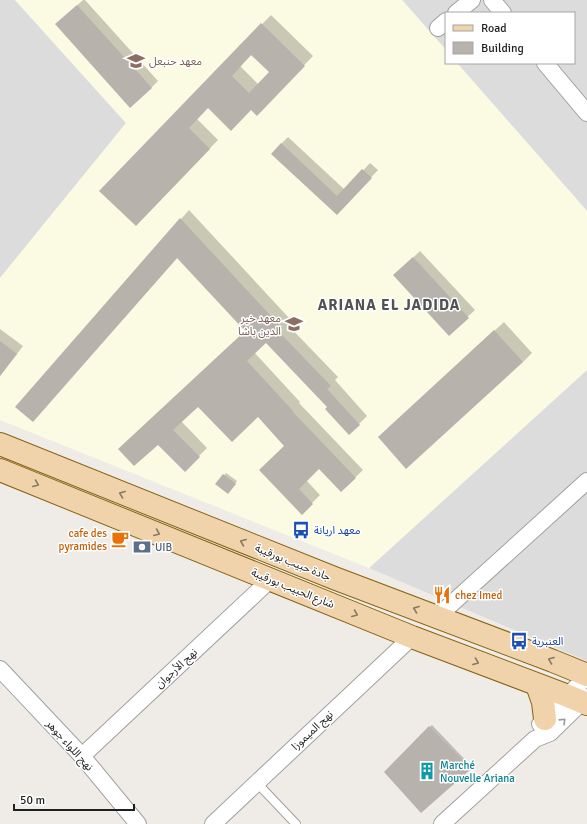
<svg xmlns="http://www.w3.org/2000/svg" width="587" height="824" font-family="Signika,'Noto Sans Arabic',sans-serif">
	<rect width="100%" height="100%" fill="#efece7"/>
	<g fill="#dddcdc">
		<path d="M0 0H15L126 123 0 278Z"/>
		<path d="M402 0H587V211L457 63H574V13H446V50Z"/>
		<path d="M587 370V661L369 568Z"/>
	</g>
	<path fill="#fbfbe3" d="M15 0H402L446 50V63H457L587 211V370L369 568 0 420V278L126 123Z"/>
	<g fill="#0003" fill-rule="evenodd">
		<path d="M83 0H85L158 81 151 88 63 18Z"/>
		<path d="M271 15 313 56 257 114 251 109 208 107 197 119 218 140 136 225 100 191ZM252 54 271 72 259 85 240 66Z"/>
		<path d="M288 137 345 190 370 163 378 170 343 207 281 144Z"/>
		<path d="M189 210 290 319 286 323 338 377 335 380 367 416 349 434 328 407 266 342 254 352 300 402 299 403 363 470 341 491 319 468 306 480 320 495 302 513 285 446 258 416 198 405 181 421 207 448 185 470 158 443 246 331 178 257 33 421 17 406Z"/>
		<path d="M420 251 475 310 449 334 401 269Z"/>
		<path d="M504 322 532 353 523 362 388 428Z"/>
		<path d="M0 329 23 346 0 376Z"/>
		<path d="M226 473 237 481 230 491 217 484Z"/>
		<path d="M432 725 472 767 421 811 385 772Z"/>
	</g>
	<g fill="#b8b2ad" fill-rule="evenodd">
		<path d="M77 5 152 88 130 108 55 24Z"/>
		<path d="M261 23 305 66 257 116 251 110 231 131 208 108 189 128 210 149 136 226 99 191ZM251 55 269 72 249 93 232 76Z"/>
		<path d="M281 143 337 196 362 169 372 178 337 215 271 154Z"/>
		<path d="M180 218 282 328 278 331 331 386 327 389 360 425 349 435 325 409 327 407 266 343 247 361 293 411H292L356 478 341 492 319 469 299 489 313 504 302 515 259 470 284 446 258 417 232 442 198 407 173 430 200 457 185 472 158 445 134 466 118 449 245 331 177 258 33 422 15 407Z"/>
		<path d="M413 257 469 318 449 336 393 275Z"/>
		<path d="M494 330 523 362 406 469 378 437Z"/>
		<path d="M0 341 17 354 0 376Z"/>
		<path d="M223 474 236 484 228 494 215 484Z"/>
		<path d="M429 726 471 769 421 813 384 772Z"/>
	</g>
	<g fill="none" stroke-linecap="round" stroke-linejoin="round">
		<g stroke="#a0a0a0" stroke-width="10">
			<path id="service" d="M257 783 296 824"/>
		</g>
		<g stroke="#a0a0a0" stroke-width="18">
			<g id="minor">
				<path d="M492 0 503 13"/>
				<path d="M456 13 472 0"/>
				<path d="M438 28 446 21"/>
				<path d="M545 63 587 113"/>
				<path d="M437 617 587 481"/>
				<path d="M0 669 82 756 138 824"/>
				<path d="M540 724 587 676"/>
				<path d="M82 756 271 579"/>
				<path d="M213 824 412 637"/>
				<path d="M442 824 535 739 550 733 587 697"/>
			</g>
		</g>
		<g stroke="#876313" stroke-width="24">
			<g id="primary">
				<path d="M0 444 334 578 553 661 587 675"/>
				<path d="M0 470 412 637 568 696 587 704"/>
				<path d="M537 685 543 702 545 719"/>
			</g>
		</g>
		<use href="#service" stroke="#fff" stroke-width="8"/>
		<use href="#minor" stroke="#fff" stroke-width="16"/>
		<use href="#primary" stroke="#f0d3aa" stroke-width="22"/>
	</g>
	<defs><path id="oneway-chevron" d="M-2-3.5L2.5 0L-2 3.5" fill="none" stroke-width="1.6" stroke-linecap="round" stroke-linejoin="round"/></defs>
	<g stroke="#887964">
		<use href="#oneway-chevron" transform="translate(36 484) rotate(22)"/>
		<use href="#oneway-chevron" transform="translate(122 494) rotate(-159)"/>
		<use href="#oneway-chevron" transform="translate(157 533) rotate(22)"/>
		<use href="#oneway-chevron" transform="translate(243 542) rotate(-158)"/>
		<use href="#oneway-chevron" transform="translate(416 609) rotate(-159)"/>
		<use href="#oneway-chevron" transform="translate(355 614) rotate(22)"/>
		<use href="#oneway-chevron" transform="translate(551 660) rotate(-159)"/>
		<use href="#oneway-chevron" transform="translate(476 662) rotate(21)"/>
	</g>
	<use stroke="#9a9a9a" href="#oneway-chevron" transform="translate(563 721) rotate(-44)"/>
	<defs>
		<g id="university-bare" transform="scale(1.38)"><path d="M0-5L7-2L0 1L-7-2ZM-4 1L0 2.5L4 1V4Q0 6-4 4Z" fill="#8d6e63" stroke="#fff" stroke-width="2.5" paint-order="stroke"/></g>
		<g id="bus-bare" transform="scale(1.38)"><path d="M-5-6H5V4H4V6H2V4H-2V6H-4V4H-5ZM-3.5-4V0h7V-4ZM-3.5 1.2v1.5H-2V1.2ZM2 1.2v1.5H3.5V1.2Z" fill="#1a4fb4" stroke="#fff" stroke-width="2.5" paint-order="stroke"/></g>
		<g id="cafe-bare" transform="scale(1.38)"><path d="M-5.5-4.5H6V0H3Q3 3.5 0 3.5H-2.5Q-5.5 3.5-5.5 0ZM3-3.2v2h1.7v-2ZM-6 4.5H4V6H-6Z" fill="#e8710a" stroke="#fff" stroke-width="2.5" paint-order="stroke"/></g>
		<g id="bank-bare" transform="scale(1.38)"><path d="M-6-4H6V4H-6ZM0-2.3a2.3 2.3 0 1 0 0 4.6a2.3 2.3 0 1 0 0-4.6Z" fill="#5c6f8a" stroke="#fff" stroke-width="2.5" paint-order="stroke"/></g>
		<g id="restaurant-bare" transform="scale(1.38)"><path d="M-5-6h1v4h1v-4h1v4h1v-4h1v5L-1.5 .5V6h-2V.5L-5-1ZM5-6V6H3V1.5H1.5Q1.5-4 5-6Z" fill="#e8710a" stroke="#fff" stroke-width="2.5" paint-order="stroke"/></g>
		<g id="building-bare" transform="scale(1.38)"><path d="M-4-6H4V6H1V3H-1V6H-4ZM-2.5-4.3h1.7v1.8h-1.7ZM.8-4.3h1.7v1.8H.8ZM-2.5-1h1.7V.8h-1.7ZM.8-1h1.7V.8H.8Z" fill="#0f9aa8" stroke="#fff" stroke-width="2.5" paint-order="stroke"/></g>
	</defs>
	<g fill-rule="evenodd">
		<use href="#university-bare" x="136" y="61"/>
		<use href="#university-bare" x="294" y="324"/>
		<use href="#bus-bare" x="301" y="530"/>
		<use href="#cafe-bare" x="120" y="539"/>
		<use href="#bank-bare" x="142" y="547"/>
		<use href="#restaurant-bare" x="442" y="595"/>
		<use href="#bus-bare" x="519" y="641"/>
		<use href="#building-bare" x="427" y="771"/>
	</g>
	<g text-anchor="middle" stroke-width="3" stroke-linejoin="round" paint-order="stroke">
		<g font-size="11" fill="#785e54" stroke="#fff" text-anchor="start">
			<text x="149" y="65">معهد حنبعل</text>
			<text x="281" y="322" text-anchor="end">معهد خير<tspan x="281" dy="13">الدين باشا</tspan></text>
		</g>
		<g font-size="11" fill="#164399" stroke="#fff" text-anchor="start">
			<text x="314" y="534">معهد اريانة</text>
			<text x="532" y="645">العنبرية</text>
		</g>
		<g font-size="11" fill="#c56008" stroke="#fff" text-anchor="end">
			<text x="107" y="537">cafe des<tspan x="107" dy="13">pyramides</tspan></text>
			<text x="455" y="599" text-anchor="start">chez Imed</text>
		</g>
		<g font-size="11" fill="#4e5e75" stroke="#fff" text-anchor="start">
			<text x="155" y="551">UIB</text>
		</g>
		<g font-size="11" fill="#1f1f1f" stroke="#fff">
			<text transform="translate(293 562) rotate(22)" y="4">جادة حبيب بورقيبة</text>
			<text transform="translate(293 588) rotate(22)" y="4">شارع الحبيب بورقيبة</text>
			<text transform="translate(176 668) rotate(-43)" y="4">نهج الأرجوان</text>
			<text transform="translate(312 730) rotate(-43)" y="4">نهج الميموزا</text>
			<text transform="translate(70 745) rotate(48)" y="4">نهج اللواء جوهر</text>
		</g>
		<g font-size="11" fill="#0d838f" stroke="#fff" text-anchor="start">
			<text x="440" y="769">Marché<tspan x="440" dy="13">Nouvelle Ariana</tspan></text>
		</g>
		<g font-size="15" font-weight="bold" letter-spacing="1" fill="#525252" stroke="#fff">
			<text x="389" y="310">ARIANA EL JADIDA</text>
		</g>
	</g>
	<rect x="445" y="12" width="130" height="52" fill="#ffffff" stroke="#a5a5a5"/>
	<rect x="453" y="25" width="20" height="6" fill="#f0d3aa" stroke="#a5a5a5"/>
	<text x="481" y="32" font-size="12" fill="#1f1f1f">Road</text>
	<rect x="453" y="42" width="20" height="12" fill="#b8b2ad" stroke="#a5a5a5"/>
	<text x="481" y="52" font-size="12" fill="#1f1f1f">Building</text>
	<path d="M14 804v6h120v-6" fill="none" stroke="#1f1f1f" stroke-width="2"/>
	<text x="20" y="804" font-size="12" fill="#1f1f1f" stroke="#ffffff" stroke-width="3" paint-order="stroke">50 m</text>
</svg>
